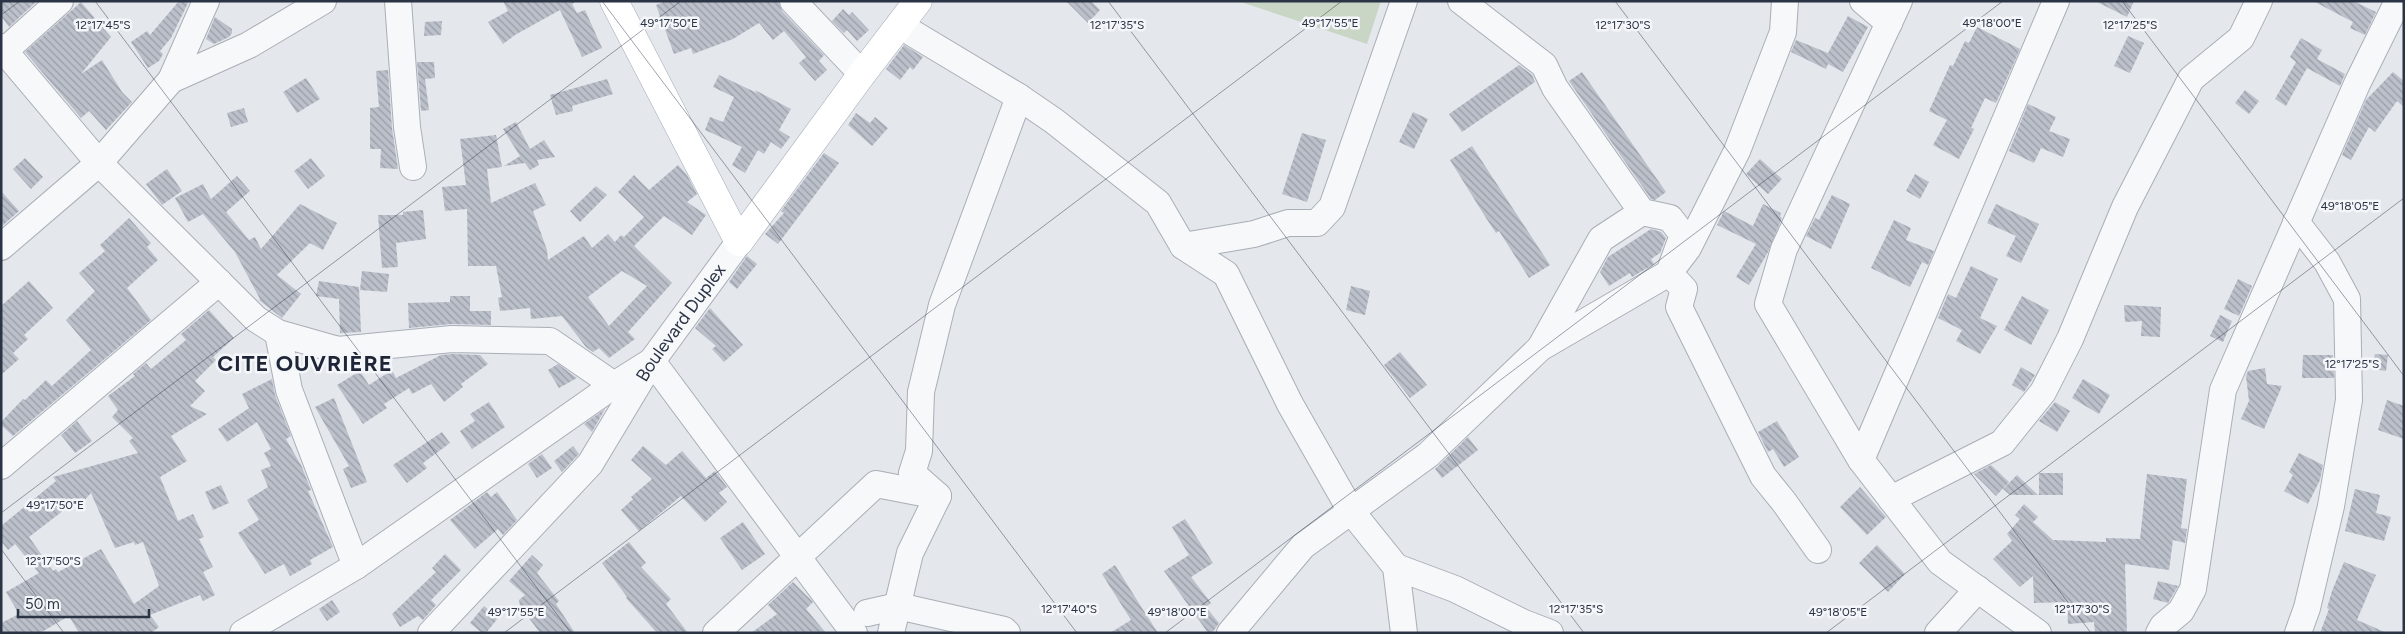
<svg xmlns="http://www.w3.org/2000/svg" width="2405" height="634" font-family="Figtree,sans-serif">
	<defs>
		<pattern id="building-back-hatch" width="6" height="6" patternUnits="userSpaceOnUse" patternTransform="scale(1.25)"><rect width="6" height="6" fill="#bbc0ca"/><path d="M-1 5l2 2M0 0l6 6M5-1l2 2" fill="none" stroke="#989da6"/></pattern>
	</defs>
	<rect width="100%" height="100%" fill="#e4e7ec"/>
	<path fill="#c9d6c5" d="M1238 1H1381L1367 44Z"/>
	<g fill="url(#building-back-hatch)" fill-rule="evenodd">
		<path d="M1 1H37L9 27 1 16Z"/>
		<path d="M179 1H189L171 38 160 51 163 54 159 61 148 68 131 42 147 31 150 35Z"/>
		<path d="M503 1H577L572 4 577 13 585 10 602 48 582 57 560 10 515 35 503 44 488 22 508 11Z"/>
		<path d="M666 1H778L782 11 824 55 819 61 827 70 815 81 799 63 806 57 784 31 773 40 759 23 733 39 693 54 691 48 674 54 656 5Z"/>
		<path d="M1066 1H1091L1100 10 1088 23Z"/>
		<path d="M2095 1H2134L2127 17Z"/>
		<path d="M2313 1H2353L2376 12 2365 35 2350 28 2353 22Z"/>
		<path d="M81 2 111 37 81 74 102 60 122 92 132 102 106 130 89 111 81 118 25 52Z"/>
		<path d="M843 9 849 15 852 12 869 30 857 41 847 30 844 33 832 21Z"/>
		<path d="M1848 16 1868 27 1843 72 1828 64 1826 69 1791 52 1796 40 1828 53Z"/>
		<path d="M215 17 232 29V33L229 37 214 44 206 39Z"/>
		<path d="M442 21 441 35 424 36 425 22Z"/>
		<path d="M1977 27 2020 49 1996 103 1985 98 1971 128 1974 129 1959 159 1933 145 1947 120 1929 111 1950 65 1953 66 1965 41 1969 43Z"/>
		<path d="M2128 36 2144 43 2130 73 2114 66Z"/>
		<path d="M2301 38 2322 50 2317 59 2345 74 2340 86 2307 68 2286 106 2275 99 2296 62 2290 57Z"/>
		<path d="M904 45 923 57 913 70 910 67 900 80 886 69Z"/>
		<path d="M417 62H434L435 78 425 79 429 110 421 111Z"/>
		<path d="M1519 65 1532 75 1535 82 1462 132 1449 114Z"/>
		<path d="M388 70 392 128 398 169 380 168 381 149H370V108L379 107 376 71Z"/>
		<path d="M1582 72 1666 192 1655 200 1651 199 1569 81Z"/>
		<path d="M2393 72 2404 81V107L2397 101 2375 132 2369 127 2351 160 2342 155 2366 100Z"/>
		<path d="M719 75 757 93 755 90 791 109 779 130 790 137 781 149 771 142 764 154 758 150 745 173 732 165 742 147 705 130 710 117 723 122 734 97 713 87Z"/>
		<path d="M306 78 320 99 297 113 283 92Z"/>
		<path d="M607 79 613 94 572 106 573 111 556 115 550 95Z"/>
		<path d="M2245 90 2259 101 2249 114 2235 103Z"/>
		<path d="M2028 104 2056 117 2049 131 2070 139 2063 157 2041 148 2034 163 2009 151Z"/>
		<path d="M244 108 248 122 231 127 227 113Z"/>
		<path d="M1413 112 1428 119 1414 149 1399 142Z"/>
		<path d="M856 113 870 123 875 117 888 128 872 146 848 125Z"/>
		<path d="M516 122 530 149 544 140 555 157 537 160 539 165 530 170 525 163 504 166 520 156 503 129Z"/>
		<path d="M1302 133 1326 140 1307 202 1282 194Z"/>
		<path d="M496 135 502 167 487 169 491 203 535 183 546 205 533 211 547 250 548 260 584 236 592 248 608 234 615 242 621 235 624 237 644 217 618 192 634 175 649 190 678 165 687 175 697 194 687 202 706 215 692 235 664 216 634 246 672 283 628 332 635 339 609 358 599 348 593 352 586 347 562 316 531 319 530 308 500 311 498 298 502 297 496 266H468L467 209 445 211 442 187 466 185 460 139ZM622 271 647 286 609 326 588 297Z"/>
		<path d="M1472 146 1550 265 1529 278 1499 231 1496 233 1486 218 1450 160Z"/>
		<path d="M824 153 839 163 778 244 765 234 784 213 781 211Z"/>
		<path d="M25 158 43 177 31 189 13 169Z"/>
		<path d="M311 158 325 176 308 189 294 171Z"/>
		<path d="M1760 159 1782 179 1768 194 1746 174Z"/>
		<path d="M167 169 182 191 162 205 146 184Z"/>
		<path d="M1915 174 1929 182 1920 199 1906 191Z"/>
		<path d="M237 176 250 191 226 212 249 240 255 237 261 249 300 204 337 223 323 250 310 243 277 275 301 294 282 318 259 300 260 299 235 252 203 214 188 222 175 198 203 184 211 199Z"/>
		<path d="M596 186 607 195 580 222 570 211Z"/>
		<path d="M1 191 19 211 1 227Z"/>
		<path d="M1832 195 1850 204 1831 249 1806 236 1815 218 1819 220Z"/>
		<path d="M1763 204 1781 213 1780 217 1782 218 1768 252 1749 285 1736 277 1756 244 1717 225 1724 211 1753 226Z"/>
		<path d="M1996 204 2039 224 2021 263 2006 256 2016 236 1987 223Z"/>
		<path d="M423 210 426 239 396 243 398 267 382 268 378 215H403V212Z"/>
		<path d="M129 218 151 243 147 247 158 260 127 288 151 320 13 436 1 425V422L23 399 25 400 46 380 52 386 91 350 66 320 95 291 79 273 105 251 100 245Z"/>
		<path d="M1894 220 1911 228 1906 240 1934 251 1928 265 1922 262 1910 287 1871 268Z"/>
		<path d="M1651 229 1661 232 1666 238 1660 253 1651 259 1654 264 1632 277 1630 273 1609 286 1600 272 1608 257Z"/>
		<path d="M747 256 757 264 737 289 729 282Z"/>
		<path d="M1971 266 1998 279 1980 318 1997 326 1980 354 1956 341 1962 330 1938 318 1948 294 1956 298Z"/>
		<path d="M362 271 389 274 387 292 360 290Z"/>
		<path d="M2238 279 2252 286 2239 316 2224 309Z"/>
		<path d="M29 281 53 308 24 335 28 339 13 353 19 359 1 375V306Z"/>
		<path d="M319 281 359 287 361 332 340 333 339 299 316 296Z"/>
		<path d="M1351 286 1370 291 1365 315 1346 310Z"/>
		<path d="M450 296H470V311H491V325L452 324 409 328 408 303 450 302Z"/>
		<path d="M2022 296 2049 310 2031 345 2004 330Z"/>
		<path d="M2124 305 2161 307 2160 337 2141 336 2142 321 2125 322Z"/>
		<path d="M710 308 743 345 724 362 712 349 716 346 695 328Z"/>
		<path d="M209 310 234 338 213 357 216 360 195 381 205 391 190 406 207 414 171 436 187 461 160 477 178 521 193 514 204 537 199 539 213 567 203 572 215 595 203 601 200 595 150 615 159 627 151 633H79L69 616 40 633H1V623L19 614 6 592 39 573 15 544 8 550 1 541V526L56 481 53 477 138 453 129 441 133 438 112 417 118 410 108 396 135 376 133 374 146 363 151 369 186 340 181 334ZM91 493 115 548 134 542 135 545 143 542 159 586 134 604 101 549 58 572 56 569 53 571 29 537 77 500 81 504Z"/>
		<path d="M2220 315 2232 321 2223 342 2210 336Z"/>
		<path d="M1400 352 1427 385 1410 398 1384 365Z"/>
		<path d="M453 354 480 355 488 364 461 384 463 387 444 402 431 384 412 394 409 388 384 404 387 408 363 424 337 385 360 371 369 385 392 370 396 378 441 355Z"/>
		<path d="M2375 354 2388 355 2386 371 2373 369Z"/>
		<path d="M2303 355H2333L2334 378H2302Z"/>
		<path d="M558 364 577 378 559 388 548 370Z"/>
		<path d="M2021 367 2035 375 2024 392 2012 385Z"/>
		<path d="M2265 368 2267 384 2282 386 2264 429 2241 419 2249 401 2246 376 2248 371Z"/>
		<path d="M272 379 275 395 291 436 286 439 302 467 311 490 308 491 333 547 310 560 312 564 290 576 284 564 265 574 238 533 259 520 247 500 268 487 261 470 271 466 264 453 271 449 257 422 227 442 218 429 249 408 242 394Z"/>
		<path d="M2083 379 2110 395 2099 414 2072 398Z"/>
		<path d="M334 398 367 482 351 488 343 469 349 466 315 407Z"/>
		<path d="M2387 400 2404 406V439L2378 430Z"/>
		<path d="M489 402 505 427 472 449 460 431 475 421 470 414Z"/>
		<path d="M2055 402 2070 411 2057 432 2039 421Z"/>
		<path d="M605 409 592 432 584 424Z"/>
		<path d="M77 421 92 441 75 453 61 435Z"/>
		<path d="M1777 421 1799 457 1784 467 1773 449 1768 452 1758 432Z"/>
		<path d="M442 432 450 443 423 463 427 468 407 483 393 465Z"/>
		<path d="M1468 437 1478 450 1442 478 1435 469Z"/>
		<path d="M573 446 579 454 562 472 554 461Z"/>
		<path d="M643 446 666 465 682 451 706 478 715 471 727 487 719 493 727 502 705 522 681 496 639 531 621 510 633 499 631 497 652 479 631 460Z"/>
		<path d="M2299 453 2323 465 2320 480 2308 504 2284 491 2293 475 2289 472Z"/>
		<path d="M542 454 552 468 537 478 528 464Z"/>
		<path d="M1991 465 2009 482 1996 496 1974 474Z"/>
		<rect x="2039" y="473" width="24" height="22"/>
		<path d="M2147 474 2187 479 2181 528 2187 529 2185 543 2173 540 2169 570 2125 564 2127 633H2095L2094 622 2068 624 2067 602 2034 603 2033 576 2020 587 1993 559 2012 541 2007 534 2020 519 2015 515 2024 504 2038 517 2033 522 2053 540 2106 542V538L2140 539Z"/>
		<path d="M2017 475 2038 495H2010L2003 489Z"/>
		<path d="M221 485 229 503 213 510 205 492Z"/>
		<path d="M1860 487 1886 517 1867 535 1840 507Z"/>
		<path d="M2355 489 2380 495 2376 513 2391 517 2384 541 2345 531Z"/>
		<path d="M487 492 491 497 497 492 517 520 503 535 498 529 475 549 450 520Z"/>
		<path d="M1185 519 1213 563 1191 577 1211 603 1206 607 1219 623 1212 633H1208L1164 571 1189 555 1172 527Z"/>
		<path d="M743 522 765 554 742 570 720 538Z"/>
		<path d="M629 542 646 563 641 567 671 599 666 604 688 633H657L626 598 627 597 602 563Z"/>
		<path d="M1877 545 1905 574 1888 592 1859 563Z"/>
		<path d="M445 554 461 570 431 600 436 605 423 620 418 616 400 627 392 614 436 572 432 568Z"/>
		<path d="M532 555 543 565 537 573 559 601 556 604 575 633H540L520 606 519 600 525 595 509 581Z"/>
		<path d="M2344 562 2376 575 2357 620 2387 633H2320L2329 609 2327 608 2332 591Z"/>
		<path d="M1115 565 1142 608 1158 633H1110L1131 620 1102 574Z"/>
		<path d="M2158 581 2178 586 2168 603 2153 599Z"/>
		<path d="M793 582 813 602 806 609 826 633H751L777 614 768 605Z"/>
		<path d="M332 600 340 612 327 621 319 609Z"/>
		<path d="M484 606 498 618 486 633H482L470 623Z"/>
	</g>
	<g fill="none" stroke-linecap="round" stroke-linejoin="round">
		<g stroke="#a9aeb7" stroke-width="28">
			<g id="minor">
				<path d="M398 1 407 127 413 167"/>
				<path d="M793 1 862 74"/>
				<path d="M1461 1 1544 65 1555 88 1642 212 1670 218 1683 235 1669 273 1684 289 1679 307 1763 476 1784 502 1818 550"/>
				<path d="M1863 1 1889 23"/>
				<path d="M1899 1 1784 249 1768 304 1861 460 1940 562 2038 633"/>
				<path d="M899 25 1019 97 1054 121 1158 203 1183 246 1226 274 1290 404 1351 511 1396 567 1404 633"/>
				<path d="M1 47 99 163 256 319 278 333 338 350 452 339 550 341 614 385"/>
				<path d="M1 54 60 1"/>
				<path d="M171 80 249 45 323 1"/>
				<path d="M2296 222 2327 262 2347 299 2349 400 2331 506 2307 608 2298 633"/>
				<path d="M1183 246 1254 234 1288 223H1317L1332 207 1404 1"/>
				<path d="M1 247 99 163 171 80 206 1"/>
				<path d="M278 333 289 390 356 566"/>
				<path d="M1540 348 1601 239 1642 212"/>
				<path d="M1861 460 2056 1"/>
				<path d="M1 466 219 282"/>
				<path d="M1891 499 2002 443 2043 392 2070 339 2125 207 2191 79 2241 38 2259 1"/>
				<path d="M1396 567 1455 589 1524 623 1550 633"/>
				<path d="M867 613 898 606 1004 630 1007 633"/>
				<path d="M243 633 356 566 614 385 652 361 854 633"/>
				<path id="s1" d="M431 633 590 464 652 361 739 242"/>
				<path d="M716 633 876 484 938 496"/>
				<path d="M891 633 910 553 938 496 912 473 919 451 921 392 942 305 1019 97"/>
				<path d="M1230 633 1303 546 1428 455 1540 348 1669 273 1688 248 1737 151 1783 32 1785 1"/>
				<path d="M1938 633 1978 589"/>
				<path d="M2159 633 2163 626 2181 611 2193 589 2223 390 2357 84 2398 1"/>
			</g>
		</g>
		<g stroke="#a3abb8" stroke-width="29">
			<path id="major" d="M614 1 739 242 862 74 918 1"/>
		</g>
		<use href="#minor" stroke="#f7f8fa" stroke-width="26"/>
		<use href="#major" stroke="#fff" stroke-width="28"/>
	</g>
	<path fill="none" stroke="#2b3445" stroke-width="1" stroke-opacity="0.45" d="M95 1 571 633M602 1 1077 633M1108 1 1584 633M1615 1 2091 633M2122 1 2404 376M1 15 20 1M1 513 681 1M1 549 64 633M504 633 1342 1M1165 633 2003 1M1826 633 2404 198"/>
	<g text-anchor="middle" stroke-width="5" stroke-linejoin="round" paint-order="stroke">
		<g font-size="18" fill="#2b3445" stroke="#f4f6f9">
			<text dy="6" stroke="none"><textPath href="#s1" startOffset="400">Boulevard Duplex</textPath></text>
		</g>
		<g font-size="22" font-weight="bold" letter-spacing="1" fill="#1d2536" stroke="#f4f6f9">
			<text x="305" y="371">CITE OUVRIÈRE</text>
		</g>
	</g>
	<g font-size="12" text-anchor="middle" fill="#2b3445" stroke="#f4f6f9" stroke-width="5" stroke-linejoin="round" paint-order="stroke">
		<text x="669" y="27">49°17'50"E</text>
		<text x="1330" y="27">49°17'55"E</text>
		<text x="1992" y="27">49°18'00"E</text>
		<text x="103" y="29">12°17'45"S</text>
		<text x="1117" y="29">12°17'35"S</text>
		<text x="1623" y="29">12°17'30"S</text>
		<text x="2130" y="29">12°17'25"S</text>
		<text x="2350" y="210">49°18'05"E</text>
		<text x="2352" y="368">12°17'25"S</text>
		<text x="55" y="509">49°17'50"E</text>
		<text x="53" y="565">12°17'50"S</text>
		<text x="1069" y="613">12°17'40"S</text>
		<text x="1576" y="613">12°17'35"S</text>
		<text x="2082" y="613">12°17'30"S</text>
		<text x="516" y="616">49°17'55"E</text>
		<text x="1177" y="616">49°18'00"E</text>
		<text x="1838" y="616">49°18'05"E</text>
	</g>
	<rect width="2405" height="634" fill="none" stroke="#2b3445" stroke-width="5"/>
	<path d="M18 609v8h131v-8" fill="none" stroke="#2b3445" stroke-width="2.5"/>
	<text x="25" y="609" font-size="15" fill="#2b3445" stroke="#f4f6f9" stroke-width="4" paint-order="stroke">50 m</text>
</svg>
